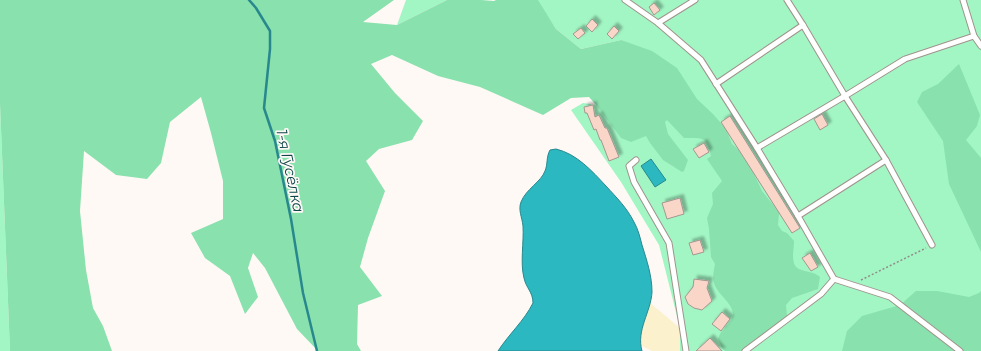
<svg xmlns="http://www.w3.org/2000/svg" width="981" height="351" font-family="Montserrat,sans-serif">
	<defs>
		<filter id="shadow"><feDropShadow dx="3.5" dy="-3.5" stdDeviation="1" flood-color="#0004"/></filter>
	</defs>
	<rect width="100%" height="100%" fill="#fff9f6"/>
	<g fill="#a2f6c4">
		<path d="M406 0H447L397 25Z"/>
		<path d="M536 0H981V351H680V328L659 245 621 182 571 110 583 103 597 105 621 40 581 49 556 29 541 6Z"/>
		<path d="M0 104 10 351H0Z"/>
	</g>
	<g fill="#89e1ad">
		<path d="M0 0H394L363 22 397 25 447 0H481L494 1 496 0H538L556 29 581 49 621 40 652 51 677 68 697 99 713 114 726 129 732 144 738 149 753 172 762 191 775 207 779 213 778 225 782 231 787 233 794 241C794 251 789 267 802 270 810 273 812 271 820 277L818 289 792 298 786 305 787 316 760 340 744 351H725L722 348 718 339C719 336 720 333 722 331 725 327 731 323 732 318 737 305 717 295 714 283 712 277 714 270 715 264L711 257 709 229 707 218 713 204 712 193 722 181 707 159 711 156C707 136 703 138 684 138L667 120 665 122 668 134 688 160 684 171 682 172 663 160 650 143 646 136 631 142 621 138 597 106 589 97 571 98 543 115 480 87 438 76 392 55 371 64 395 93 423 121 412 140 379 149 366 161 385 191 368 238 360 267 382 296 358 305 357 344 361 351H318L297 329 265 268 253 253 248 268 258 297 245 314 230 276 205 258 191 233 223 219V181L211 133 201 97 170 122 161 163 147 179 116 175 84 151 80 211 86 270 93 308 103 326 112 351H10L0 104Z"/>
		<path d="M959 64 980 115 977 126 966 140 981 158V252L949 184 943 141 917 102 922 92 938 84Z"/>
		<path d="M916 291H937L969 297 979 293 981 291V351H842L847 331 862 316 900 305Z"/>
	</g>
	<path fill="#fbf1cc" d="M650 303 680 328V351H652L640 345 641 330Z"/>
	<g fill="#2cb8c0" stroke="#28888d">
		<path d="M556 149C577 154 592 171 606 186 617 198 627 208 634 222 638 229 640 237 642 245 647 261 652 276 652 292 651 312 636 330 642 351H498C509 334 524 321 533 303 533 292 526 288 524 278 520 263 524 242 523 226 522 217 518 210 521 202 526 189 541 182 545 171 548 164 546 157 550 150Z"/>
		<path d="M651 159 666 180 655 187 641 166Z"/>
	</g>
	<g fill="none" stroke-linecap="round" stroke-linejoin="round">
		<path stroke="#28888d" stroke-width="2.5" d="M249 0 256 8 270 31V49L264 108 275 141 291 219 303 293 317 351"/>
	</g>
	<g fill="#fad6c8" stroke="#a49691" filter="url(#shadow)">
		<path d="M654 3 660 10 654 15 649 7Z"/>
		<path d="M592 19 598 25 592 32 586 26Z"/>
		<path d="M614 26 619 31 612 39 607 34Z"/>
		<path d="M581 28 585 33 578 39 573 34Z"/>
		<path d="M593 105 595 117 599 115 605 128H607L619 157 609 161 601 140H600L596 129 594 130 587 113H585L584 107Z"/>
		<path d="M822 114 828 125 820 130 814 119Z"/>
		<path d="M730 116 800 228 792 233 721 122Z"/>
		<path d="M704 143 709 152 699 158 693 149Z"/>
		<path d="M680 198 684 214 667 219 662 203Z"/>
		<path d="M700 240 704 252 693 255 689 243Z"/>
		<path d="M810 253 818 267 811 271 802 258Z"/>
		<path d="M694 279 709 281 707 288 712 301 702 310 694 308 688 304 685 297 693 287Z"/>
		<path d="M722 312 730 319 721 331 712 324Z"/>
		<path d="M710 338 722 351H696Z"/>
	</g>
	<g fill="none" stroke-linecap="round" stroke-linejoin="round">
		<g stroke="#a0938c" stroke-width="7">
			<g id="lane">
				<path d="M625 0 658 23 701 60 757 148 798 216 834 279 890 297 960 351"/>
				<path d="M787 0 803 25 845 96 886 160 932 245"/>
				<path d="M963 0 974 36 981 46"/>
				<path d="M658 23 695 0"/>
				<path d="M716 84 803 25"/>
				<path d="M757 148 845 96 905 59 974 36"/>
				<path d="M636 160 629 166 634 182 669 243 686 351"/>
				<path d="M798 216 886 160"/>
				<path d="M745 351 821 294 834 279"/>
			</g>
		</g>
		<path stroke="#928c89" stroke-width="1.5" stroke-dasharray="2 2" stroke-linecap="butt" d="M861 280 926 248"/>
		<use href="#lane" stroke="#fff" stroke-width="5"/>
	</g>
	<g text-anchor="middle" stroke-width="3.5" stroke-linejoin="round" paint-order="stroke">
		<g font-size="15" font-style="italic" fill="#0d474b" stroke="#fff9f6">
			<text transform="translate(290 171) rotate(78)" y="5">1-я Гусёлка</text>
		</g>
	</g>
</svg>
